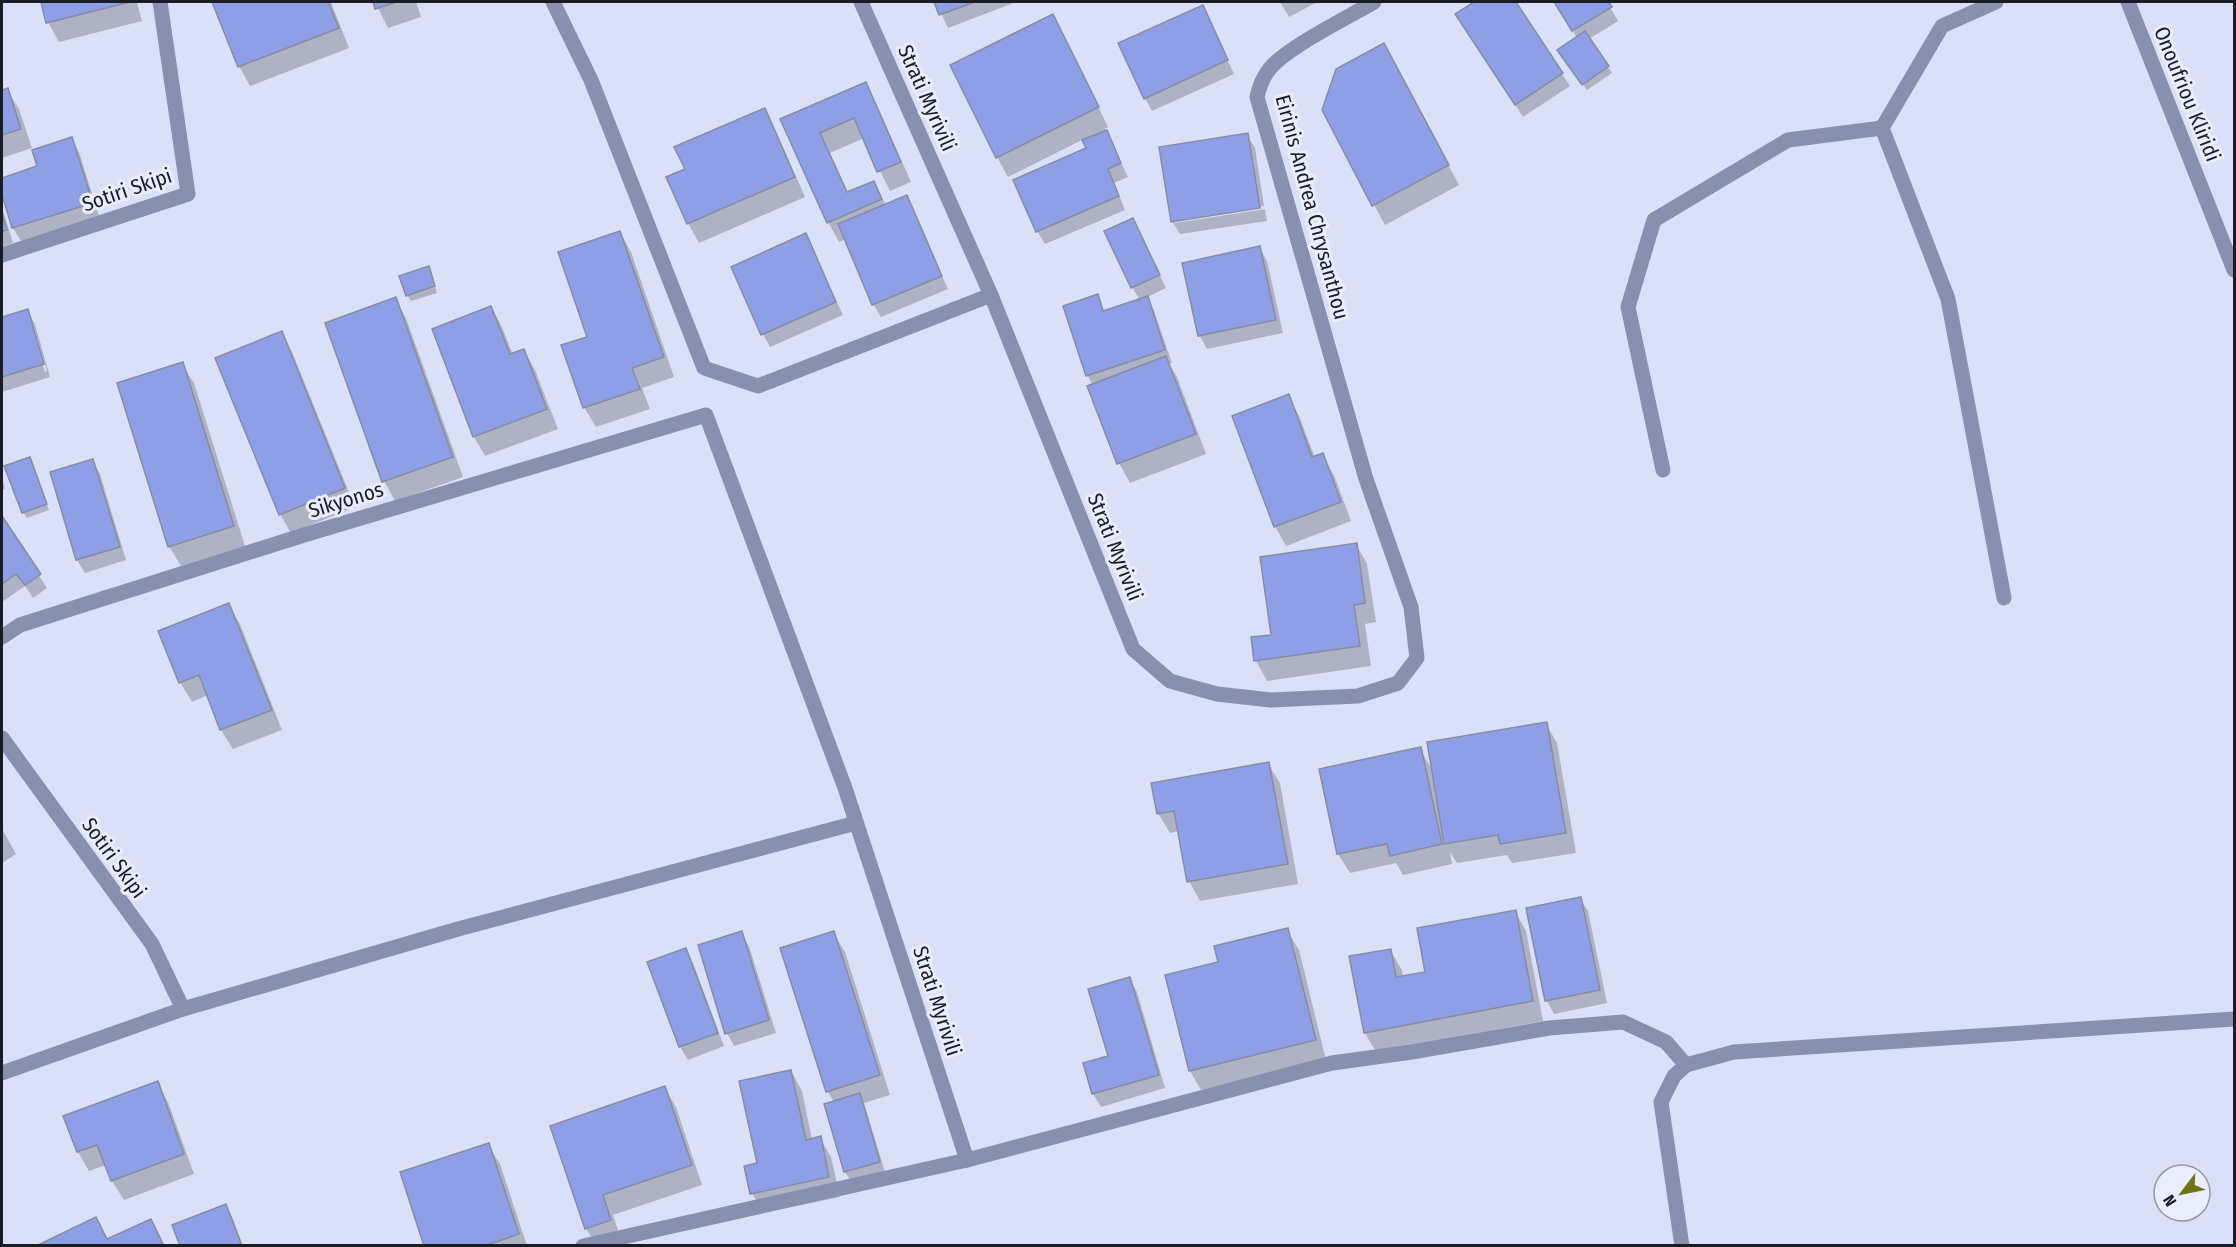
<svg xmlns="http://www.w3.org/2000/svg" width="2236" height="1247" font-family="'Fira Sans Condensed',sans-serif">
	<rect width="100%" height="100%" fill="#d9e0f7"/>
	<g fill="#0003" fill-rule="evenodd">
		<path d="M42 2H137L142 21 59 42 48 22Z"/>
		<path d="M214 2H331L349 48 250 86 239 66Z"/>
		<path d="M375 2H416L421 17 388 28Z"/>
		<path d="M936 2H1016L948 28Z"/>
		<path d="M1280 2H1317L1289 17Z"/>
		<path d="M1477 2H1514L1570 86 1523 117 1457 15Z"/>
		<path d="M1556 2H1607L1618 21 1589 39 1612 73 1587 90 1563 56 1577 38Z"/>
		<path d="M1202 7 1234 74 1152 111 1145 98Z"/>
		<path d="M1063 35 1108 127 1105 129 1128 177 1114 183 1125 210 1045 244 1037 231 1088 149 1084 139 1008 177 997 157Z"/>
		<path d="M1395 64 1459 185 1385 225 1323 110Z"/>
		<path d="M865 84 876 103 911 182 890 191 864 138 830 153 848 193 873 182 886 205 906 197 948 289 881 317 873 304 846 239 839 242 828 222 782 120Z"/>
		<path d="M7 90 19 109 32 148 2 158V92Z"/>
		<path d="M764 110 775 129 805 197 699 243 688 223 687 170Z"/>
		<path d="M1247 135 1255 148 1264 206 1175 219V223L1265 209 1267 221 1180 234 1172 221Z"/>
		<path d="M71 139 79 152 99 216 21 241 13 228 2 190V179L39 167Z"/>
		<path d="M2 207 13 243 2 247Z"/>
		<path d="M620 232 631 252 674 377 642 388 650 409 596 427 584 407 588 338Z"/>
		<path d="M1139 233 1166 288 1147 297 1154 311 1172 363 1169 364 1177 377 1206 454 1130 483 1119 463 1093 385 1087 375 1097 296 1105 312 1140 300 1132 287Z"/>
		<path d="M1259 247 1267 261 1283 333 1207 349 1200 336 1184 264Z"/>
		<path d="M812 248 843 315 770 347 763 334Z"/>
		<path d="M431 274 437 293 411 301 407 295Z"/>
		<path d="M395 299 406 318 463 477 395 501 384 481Z"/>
		<path d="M491 307 502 327 513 355 524 350 535 370 558 429 485 456 474 437 434 329Z"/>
		<path d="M27 311 35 324 50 377 2 392V318ZM30 323H33L47 371 45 372Z"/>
		<path d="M281 333 292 352 355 507 291 533 280 514Z"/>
		<path d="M182 364 194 383 245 546 181 566 169 546Z"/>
		<path d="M1288 396 1299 416 1315 458 1322 455 1334 475 1351 521 1286 546 1275 526Z"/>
		<path d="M29 459 49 510 27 518 23 512Z"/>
		<path d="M92 461 100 474 126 560 85 573 77 560Z"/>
		<path d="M2 479 5 489 2 490Z"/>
		<path d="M2 519 47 588 33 598 25 586 2 602Z"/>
		<path d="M1356 544 1367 564 1376 622 1365 624 1371 666 1267 681 1256 661 1253 639 1273 636Z"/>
		<path d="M228 605 240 624 282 730 233 749 221 730 208 695 192 702 180 682Z"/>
		<path d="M1546 724 1557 743 1576 853 1512 863 1507 855 1457 863 1450 852 1452 864 1403 875 1396 863 1350 873 1338 854 1320 770 1420 749 1433 771Z"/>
		<path d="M1268 764 1280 783 1298 884 1200 901 1189 881 1179 831 1170 833 1158 813Z"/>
		<path d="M2 829 16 854 2 863Z"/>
		<path d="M1580 898 1588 911 1607 1003 1554 1014 1547 1001Z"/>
		<path d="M1515 911 1526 931 1543 1021 1376 1052 1365 1033 1390 950 1402 970 1403 977 1426 973Z"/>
		<path d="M1287 930 1299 950 1326 1060 1201 1090 1190 1071 1166 976 1220 963Z"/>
		<path d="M741 933 749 946 776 1033 734 1046 727 1033Z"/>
		<path d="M833 933 845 952 890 1095 864 1103 886 1175 853 1185 845 1172 825 1105 834 1102 827 1091Z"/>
		<path d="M686 950 693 963 724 1046 688 1060 680 1047 649 963Z"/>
		<path d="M1129 978 1137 992 1165 1088 1101 1107 1093 1094 1110 1057Z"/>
		<path d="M791 1071 802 1091 812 1140 820 1138 831 1157 840 1197 763 1213 752 1193 759 1164Z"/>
		<path d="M157 1083 168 1102 194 1174 124 1200 112 1181 106 1165 89 1171 78 1152Z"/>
		<path d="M665 1088 676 1107 702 1185 613 1215 621 1239 596 1246 586 1228 552 1127Z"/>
		<path d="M488 1145 500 1164 527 1246H426Z"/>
		<path d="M225 1206 233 1219 243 1246H181Z"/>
	</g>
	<g fill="#8f9fe7" stroke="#878ca2" stroke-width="1.5">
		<path d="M41 2H130L46 23Z"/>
		<path d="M212 2H328L339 28 238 67Z"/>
		<path d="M373 2H397L375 9Z"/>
		<path d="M934 2H975L939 15Z"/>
		<path d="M1474 2H1516L1563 73 1515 105 1455 14Z"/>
		<path d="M1554 2H1609L1612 7 1572 31Z"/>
		<path d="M1203 5 1228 60 1144 99 1118 43Z"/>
		<path d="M1053 14 1099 107 996 158 950 65Z"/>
		<path d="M1585 31 1609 66 1582 85 1557 50Z"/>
		<path d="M1384 43 1449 165 1372 206 1322 110 1336 69Z"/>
		<path d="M866 82 901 162 877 172 854 118 820 133 847 192 874 181 882 199 827 223 780 119Z"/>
		<path d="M8 88 21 129 2 135V90Z"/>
		<path d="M765 108 795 177 687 224 666 177 685 169 674 147Z"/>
		<path d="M1107 130 1121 163 1108 169 1119 196 1036 232 1013 180 1086 148 1082 140Z"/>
		<path d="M1248 133 1260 208 1171 222 1159 147Z"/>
		<path d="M72 137 93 203 12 228 2 195V178L37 166 32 150Z"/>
		<path d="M907 195 942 276 872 305 838 224Z"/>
		<path d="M2 214 7 230 2 231Z"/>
		<path d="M1133 218 1160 275 1131 288 1104 231Z"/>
		<path d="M620 231 664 357 632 368 640 389 583 408 561 345 587 337 558 252Z"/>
		<path d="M806 233 836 302 761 335 731 267Z"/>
		<path d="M1260 246 1276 320 1198 336 1182 263Z"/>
		<path d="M429 266 435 286 406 296 399 276Z"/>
		<path d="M1098 294 1103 311 1148 296 1165 350 1086 376 1063 306Z"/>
		<path d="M396 297 453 457 382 482 325 323Z"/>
		<path d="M491 306 510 354 524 349 547 409 473 437 432 329Z"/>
		<path d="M28 309 44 364 2 377V317Z"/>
		<path d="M282 331 345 488 279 515 215 358Z"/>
		<path d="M1166 356 1196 434 1117 464 1087 386Z"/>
		<path d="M183 362 234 526 168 547 117 383Z"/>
		<path d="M1289 394 1312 457 1323 453 1341 502 1274 527 1232 416Z"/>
		<path d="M30 457 47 504 22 513 4 466Z"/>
		<path d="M93 459 120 547 76 560 50 472Z"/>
		<path d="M2 516 41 574 25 585 16 574 2 584Z"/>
		<path d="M1357 543 1365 603 1354 605 1360 646 1254 661 1251 637 1271 635 1260 557Z"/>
		<path d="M229 603 272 710 220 730 199 675 179 683 158 631Z"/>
		<path d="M1547 722 1566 833 1500 844 1498 835 1444 844 1427 742Z"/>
		<path d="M1421 747 1442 844 1390 856 1387 844 1337 854 1319 769Z"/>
		<path d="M1269 762 1288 864 1187 882 1174 811 1157 814 1151 783Z"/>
		<path d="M1581 897 1600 990 1545 1001 1526 908Z"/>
		<path d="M1516 910 1533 1001 1364 1033 1349 956 1391 949 1396 977 1425 972 1417 928Z"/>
		<path d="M1288 928 1316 1040 1189 1071 1165 975 1218 962 1214 946Z"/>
		<path d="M742 931 769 1020 725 1034 698 945Z"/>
		<path d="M834 931 880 1075 826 1092 780 948Z"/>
		<path d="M686 948 718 1033 679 1047 647 962Z"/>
		<path d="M1130 977 1159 1075 1092 1094 1083 1063 1108 1056 1088 989Z"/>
		<path d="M791 1070 806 1140 821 1136 829 1177 750 1194 744 1166 757 1163 739 1081Z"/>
		<path d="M158 1081 184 1154 111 1181 97 1145 77 1152 63 1116Z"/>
		<path d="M665 1086 692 1165 603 1195 611 1220 585 1229 550 1126Z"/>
		<path d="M860 1093 880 1162 844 1172 824 1104Z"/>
		<path d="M489 1143 519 1234 484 1246H424L400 1172Z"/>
		<path d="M226 1204 242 1246H180L172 1225Z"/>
		<path d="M96 1217 107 1239 151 1219 164 1246H36Z"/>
	</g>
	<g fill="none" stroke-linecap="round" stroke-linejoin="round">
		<g stroke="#8890af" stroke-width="15">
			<path d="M553 2 591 80 704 368 758 386 991 295"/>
			<path d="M861 2 991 295 1133 649 1170 681 1217 694 1271 700 1358 696 1398 683 1417 658 1411 607 1366 479 1257 97C1259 88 1262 79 1268 71 1283 49 1349 17 1374 2"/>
			<path d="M1996 2 1942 26 1882 128 1948 299 2004 598"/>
			<path d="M2128 2 2234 270"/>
			<path d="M2 255 188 194 160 2"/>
			<path d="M1663 470 1628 307 1654 220 1788 140 1882 128"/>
			<path d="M2 637 20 625 304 535 706 415 845 788 967 1160"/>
			<path d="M2 738 152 944 183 1009"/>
			<path d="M2 1073 183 1009 458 929 856 823"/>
			<path d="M583 1246 967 1160 1332 1063 1412 1052 1549 1028 1623 1022 1666 1042 1686 1065"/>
			<path d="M1682 1246 1661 1102 1674 1076 1686 1065 1734 1052 2234 1019"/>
		</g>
	</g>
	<g text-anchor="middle" stroke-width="6" stroke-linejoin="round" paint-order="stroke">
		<g font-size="21" fill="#1a1c25" stroke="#e9edfc">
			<text transform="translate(2187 94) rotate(68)" y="7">Onoufriou Kliridi</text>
			<text transform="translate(927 98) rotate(66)" y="7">Strati Myrivili</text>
			<text transform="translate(127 190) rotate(-19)" y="7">Sotiri Skipi</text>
			<text transform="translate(1312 207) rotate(75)" y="7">Eirinis Andrea Chrysanthou</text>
			<text transform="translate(346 500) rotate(-17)" y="7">Sikyonos</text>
			<text transform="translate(1115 547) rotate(68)" y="7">Strati Myrivili</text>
			<text transform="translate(114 858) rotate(54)" y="7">Sotiri Skipi</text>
			<text transform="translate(937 1001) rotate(72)" y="7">Strati Myrivili</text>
		</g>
	</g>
	<rect width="2236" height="1247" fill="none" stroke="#1a1c25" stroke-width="6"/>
	<g transform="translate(2182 1193) rotate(238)"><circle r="28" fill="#e9edfc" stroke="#9699a6" stroke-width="1.5"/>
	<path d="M0-4.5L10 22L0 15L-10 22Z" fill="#717318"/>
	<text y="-9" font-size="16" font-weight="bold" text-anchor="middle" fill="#1a1c25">N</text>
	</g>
</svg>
